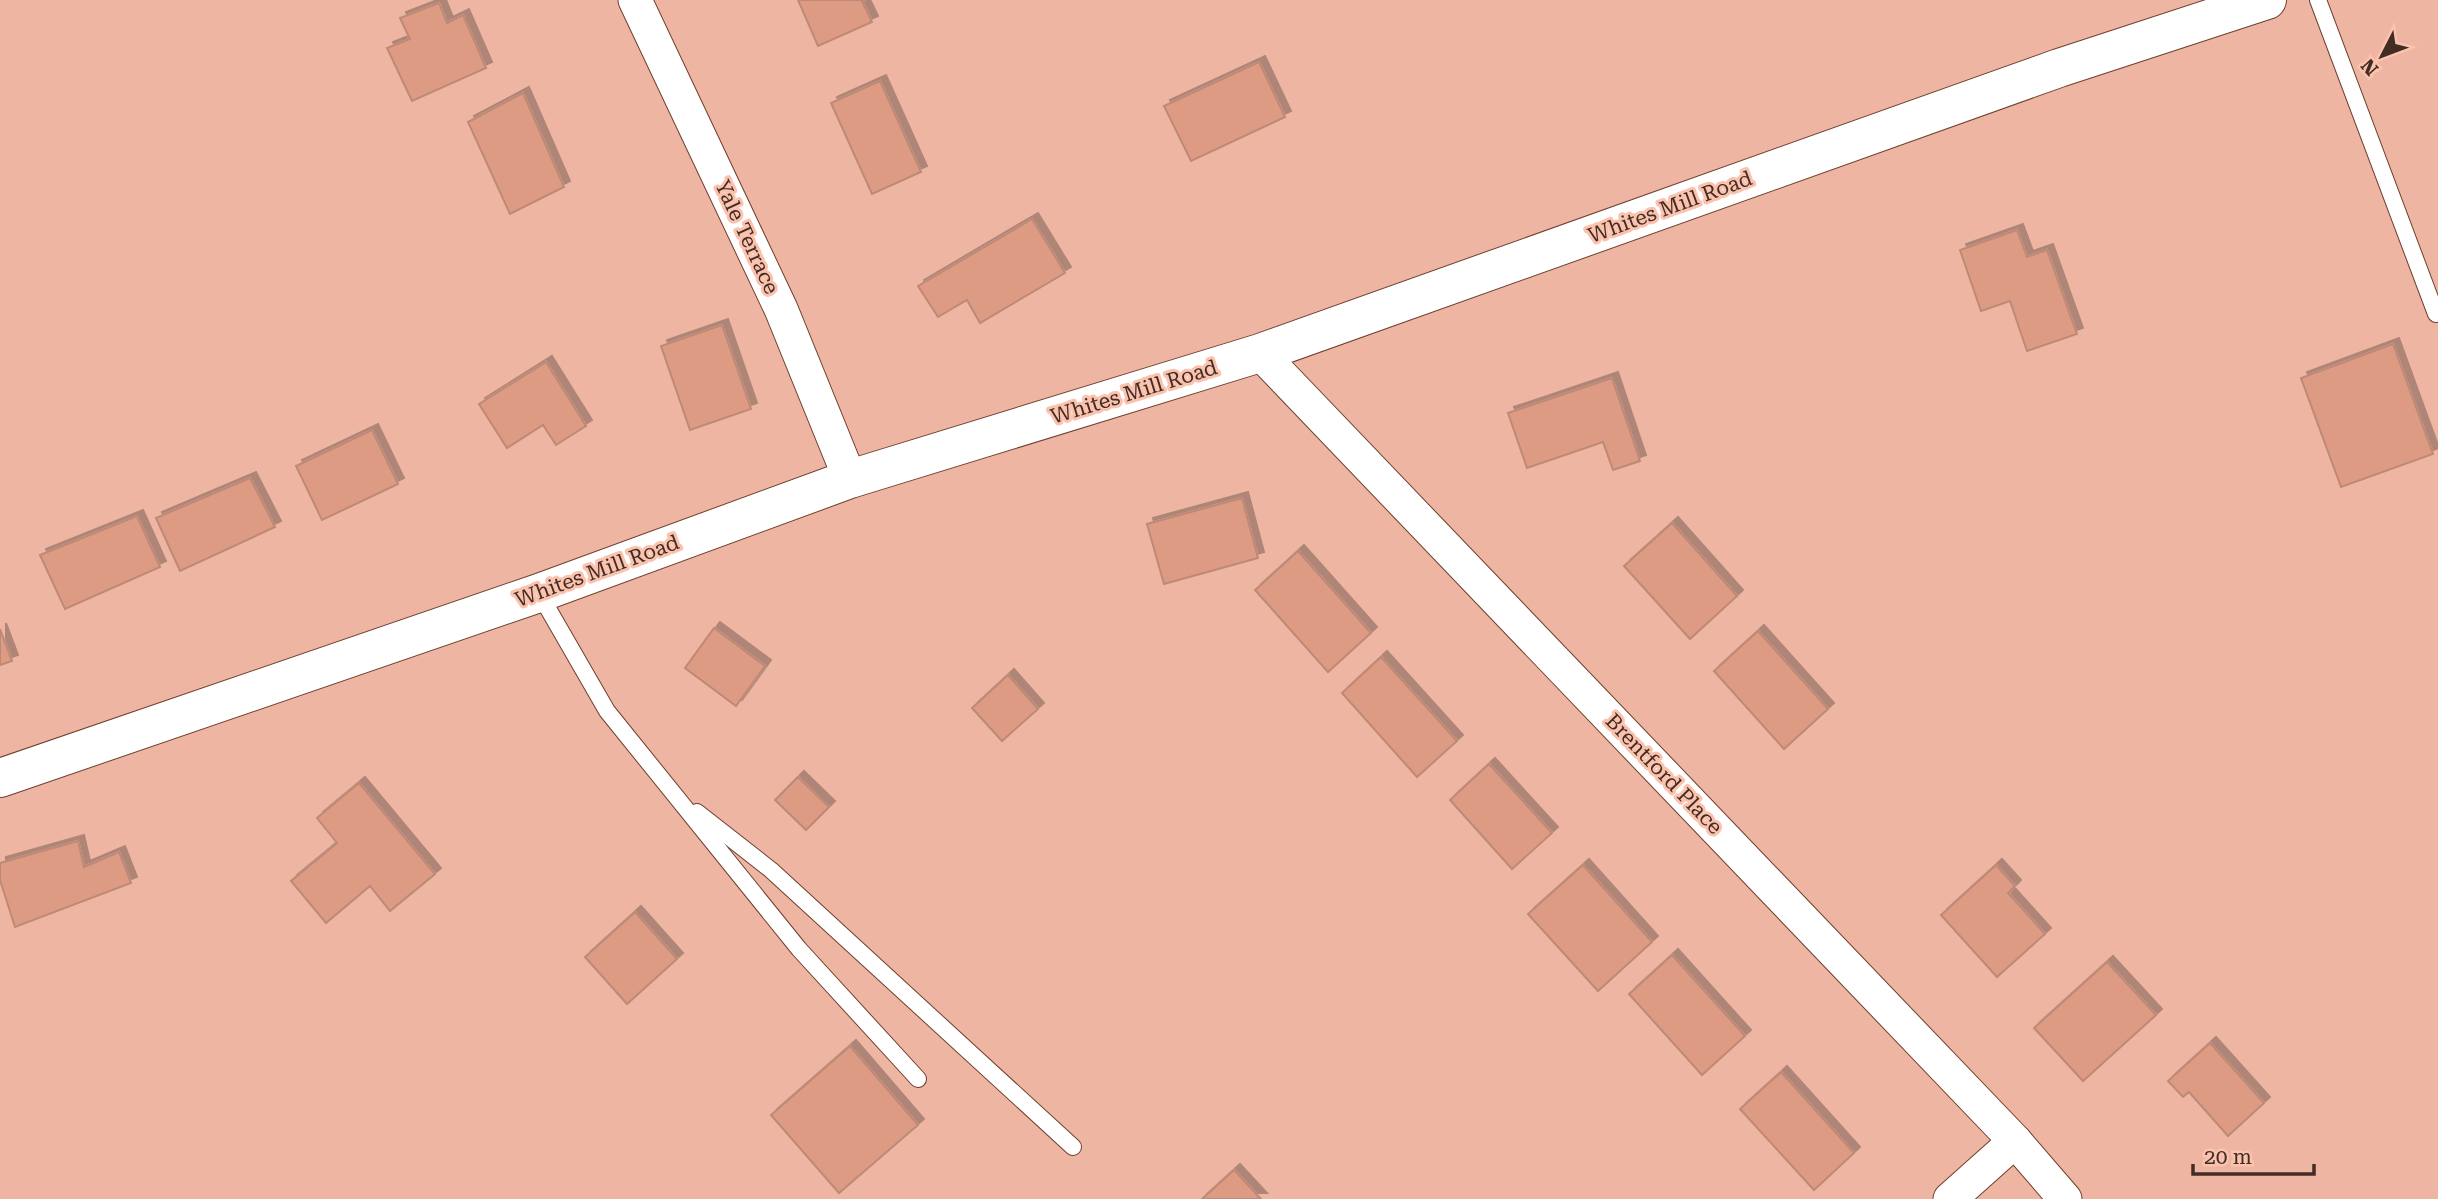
<svg xmlns="http://www.w3.org/2000/svg" width="2438" height="1199" font-family="'Roboto Serif',serif">
	<defs>
		<filter id="shadow"><feDropShadow dx="6" dy="-6" stdDeviation="0" flood-color="#0004"/></filter>
	</defs>
	<rect width="100%" height="100%" fill="#eeb6a2"/>
	<g fill="#de9b83" stroke="#be8976" stroke-width="2" filter="url(#shadow)">
		<path d="M798 0H865L862 1 872 22 818 46Z"/>
		<path d="M439 3 447 23 463 15 486 68 412 101 387 48 410 39 400 18Z"/>
		<path d="M1259 62 1285 117 1191 161 1164 106Z"/>
		<path d="M880 81 921 172 872 194 831 103Z"/>
		<path d="M523 93 564 187 510 214 468 122Z"/>
		<path d="M1032 219 1065 273 980 323 967 300 938 317 918 286Z"/>
		<path d="M2017 230 2027 257 2047 250 2077 334 2027 351 2010 301 1981 311 1960 250Z"/>
		<path d="M722 325 751 409 690 430 661 346Z"/>
		<path d="M2393 344 2433 454 2341 487 2301 378Z"/>
		<path d="M546 362 586 426 556 445 543 425 507 448 479 404Z"/>
		<path d="M1612 378 1640 461 1613 470 1603 442 1527 468 1508 413Z"/>
		<path d="M372 430 398 484 322 520 296 466Z"/>
		<path d="M250 478 275 527 180 571 156 518Z"/>
		<path d="M1242 498 1258 558 1164 584 1147 524Z"/>
		<path d="M137 516 160 567 65 609 40 555Z"/>
		<path d="M1672 523 1737 596 1690 639 1624 566Z"/>
		<path d="M1298 551 1371 633 1328 672 1255 590Z"/>
		<path d="M714 628 765 666 736 706 685 668Z"/>
		<path d="M0 629 12 661 0 665Z"/>
		<path d="M1758 631 1828 709 1784 749 1714 671Z"/>
		<path d="M1381 657 1457 741 1417 777 1342 693Z"/>
		<path d="M1008 675 1038 709 1002 741 972 708Z"/>
		<path d="M1489 764 1552 833 1512 869 1450 800Z"/>
		<path d="M798 777 829 807 806 830 775 800Z"/>
		<path d="M359 783 435 874 390 911 370 886 326 923 291 881 337 843 317 818Z"/>
		<path d="M78 841 84 867 119 852 131 883 15 927 0 880V863Z"/>
		<path d="M1583 865 1652 942 1598 991 1528 914Z"/>
		<path d="M1996 865 2015 886 2008 893 2045 934 1997 977 1941 915Z"/>
		<path d="M635 912 677 959 627 1004 585 957Z"/>
		<path d="M1672 955 1745 1036 1702 1075 1629 994Z"/>
		<path d="M2107 962 2156 1015 2083 1081 2034 1028Z"/>
		<path d="M2210 1043 2264 1103 2228 1136 2189 1092 2183 1097 2168 1081Z"/>
		<path d="M850 1046 918 1125 839 1193 771 1115Z"/>
		<path d="M1781 1072 1854 1153 1814 1190 1740 1109Z"/>
		<path d="M1234 1170 1261 1199H1202Z"/>
	</g>
	<g fill="none" stroke-linecap="round" stroke-linejoin="round">
		<g stroke="#6e3f2e" stroke-width="18">
			<g id="service">
				<path d="M2318 0 2436 314"/>
				<path d="M539 593 607 711 799 949 918 1079"/>
				<path d="M697 812 771 870 1073 1147"/>
			</g>
		</g>
		<g stroke="#6e3f2e" stroke-width="35">
			<g id="minor">
				<path d="M635 0 781 309 850 479"/>
				<path d="M1260 353 2015 1141 2065 1199"/>
				<path d="M1950 1199 2015 1141"/>
			</g>
		</g>
		<g stroke="#6e3f2e" stroke-width="40">
			<path id="tertiary" d="M0 778 539 593 850 479 1260 353 2059 68 2267 0"/>
		</g>
		<use href="#service" stroke="#fff" stroke-width="16"/>
		<use href="#minor" stroke="#fff" stroke-width="33"/>
		<use href="#tertiary" stroke="#fff" stroke-width="38"/>
	</g>
	<g text-anchor="middle" stroke-width="6" stroke-linejoin="round" paint-order="stroke">
		<g font-size="21" fill="#422c24" stroke="#fbc2ae">
			<text transform="translate(1670 207) rotate(-20)" y="7">Whites Mill Road</text>
			<text transform="translate(747 237) rotate(65)" y="7">Yale Terrace</text>
			<text transform="translate(1134 392) rotate(-17)" y="7">Whites Mill Road</text>
			<text transform="translate(597 571) rotate(-20)" y="7">Whites Mill Road</text>
			<text transform="translate(1664 774) rotate(46)" y="7">Brentford Place</text>
		</g>
	</g>
	<g transform="translate(2382 56) rotate(228)" stroke="#fbc2ae" stroke-width="5" paint-order="stroke">
	<path d="M0-5L12 26L0 18L-12 26Z" fill="#422c24"/>
	<text y="-10" font-size="19" font-weight="bold" text-anchor="middle" fill="#422c24">N</text>
	</g>
	<path d="M2193 1164v10h121v-10" fill="none" stroke="#422c24" stroke-width="3.5"/>
	<text x="2204" y="1164" font-size="21" fill="#422c24" stroke="#fbc2ae" stroke-width="5" paint-order="stroke">20 m</text>
</svg>
